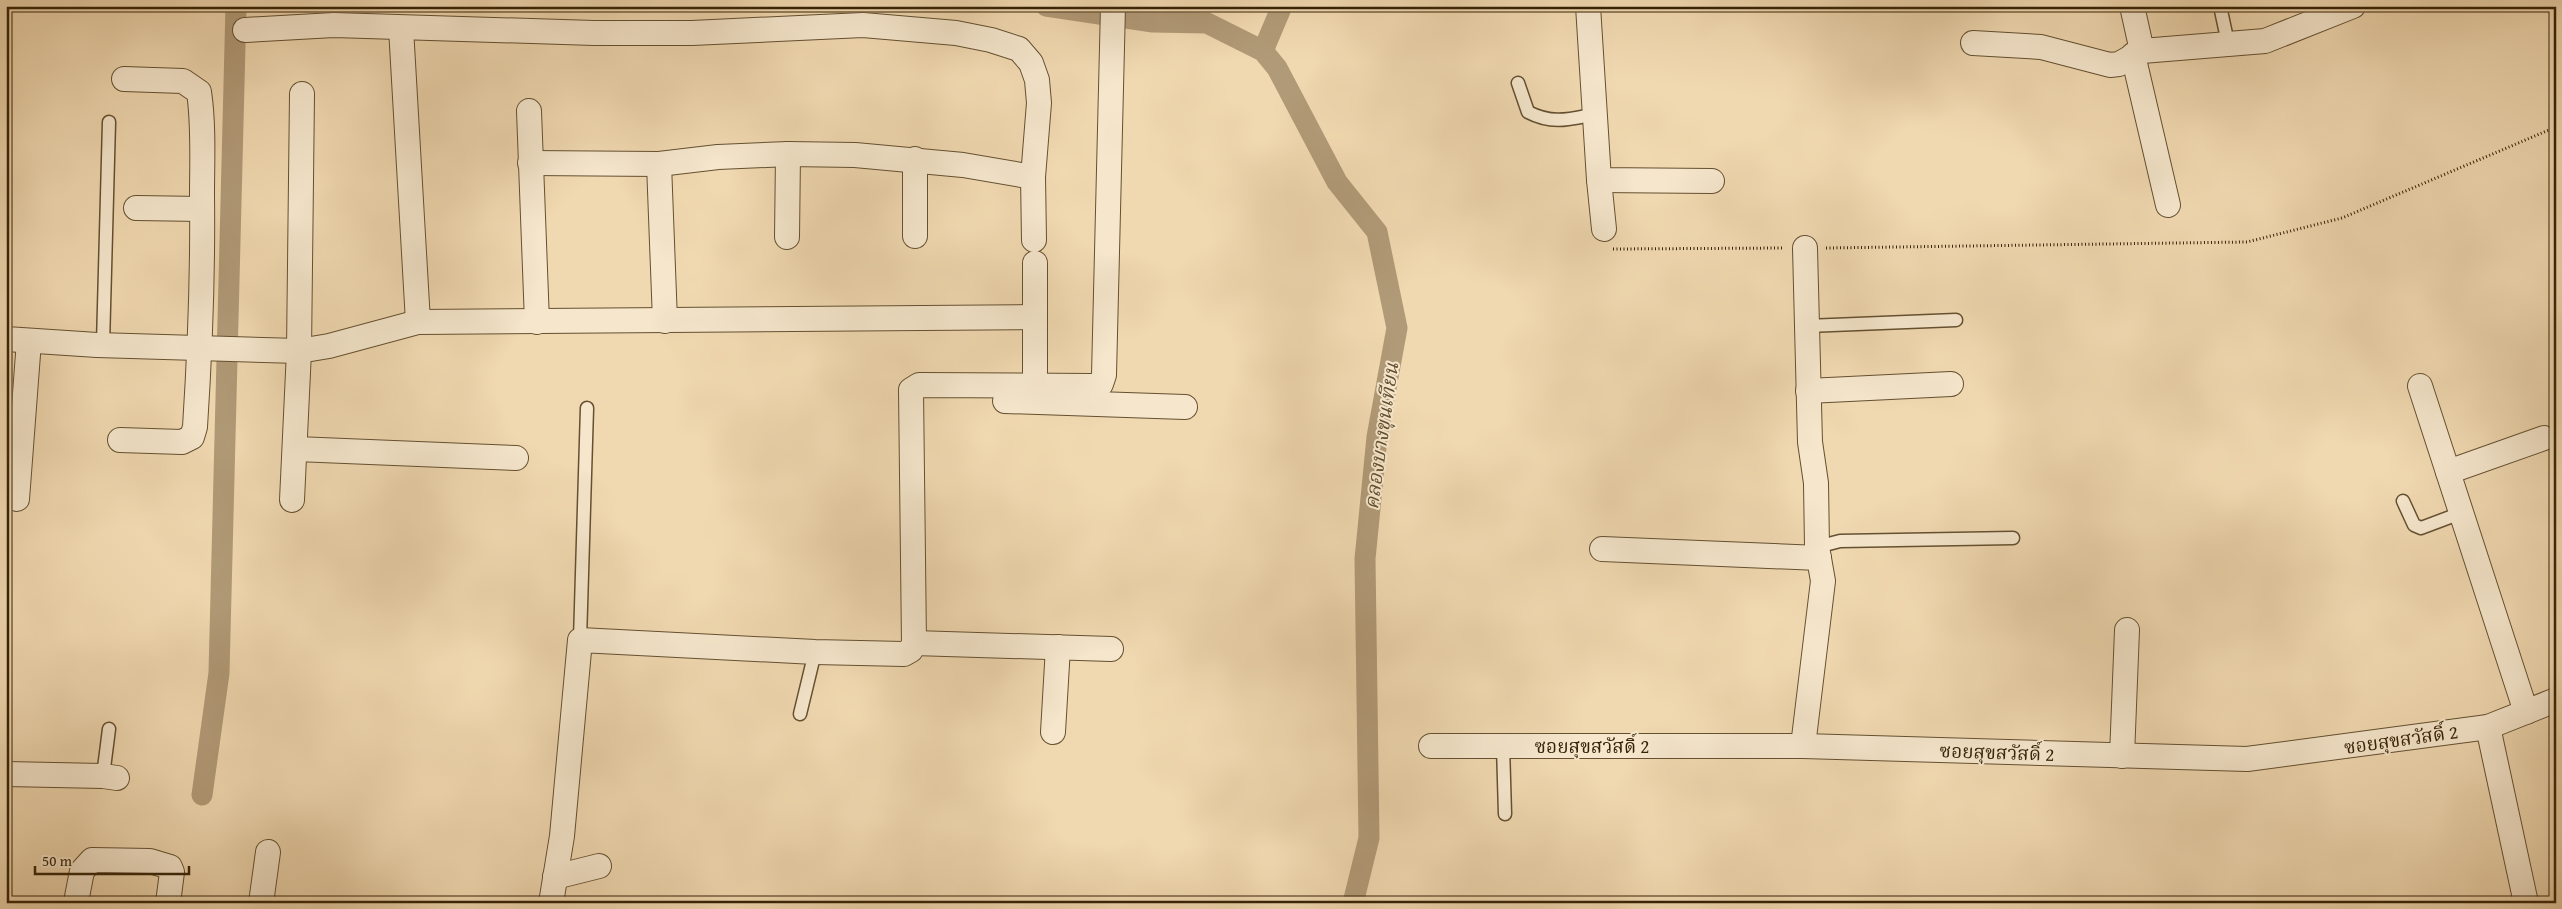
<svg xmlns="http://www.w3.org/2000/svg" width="2562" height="909" font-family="'Gentium Book Plus','Noto Serif Thai',serif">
	<rect width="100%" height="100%" fill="#f0d8b0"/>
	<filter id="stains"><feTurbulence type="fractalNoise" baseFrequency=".004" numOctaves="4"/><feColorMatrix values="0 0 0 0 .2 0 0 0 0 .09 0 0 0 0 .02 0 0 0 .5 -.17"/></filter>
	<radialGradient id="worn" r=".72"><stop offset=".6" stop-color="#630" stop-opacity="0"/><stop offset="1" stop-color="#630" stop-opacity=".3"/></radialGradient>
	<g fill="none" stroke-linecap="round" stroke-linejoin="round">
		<g stroke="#b19a77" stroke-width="21">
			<path d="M1046 6 1153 22 1207 23 1263 51 1277 68 1337 182 1377 232 1397 328 1377 437 1365 559 1369 838 1353 903"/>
			<path d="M1263 51 1282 6"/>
			<path d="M202 795 219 673 236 6"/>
		</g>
		<g stroke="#645031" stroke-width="15">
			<g id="lane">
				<path d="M2220 6 2228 43"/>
				<path d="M1518 83 1528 112C1553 125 1570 119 1596 114"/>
				<path d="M1807 326 1956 320"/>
				<path d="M103 344 109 122"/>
				<path d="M2403 501 2414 525 2421 528 2461 513"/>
				<path d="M1817 547 1840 541 2013 538"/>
				<path d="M580 640 587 408"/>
				<path d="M800 714 815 652"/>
				<path d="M1503 746 1505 814"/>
				<path d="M103 776 109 729"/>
			</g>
		</g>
		<g stroke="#645031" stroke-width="26">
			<g id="street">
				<path d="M1588 6 1599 180 1712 181"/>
				<path d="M2132 6 2142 51 2265 41 2353 6"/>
				<path d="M401 28 418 322"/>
				<path d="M245 30 334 25 594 33H692L863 25 956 33 991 40 1019 49 1031 63 1037 80 1039 103 1033 177 1034 240"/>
				<path d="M1973 43 2041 47 2110 65 2119 64 2142 51"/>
				<path d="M2133 55 2168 205"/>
				<path d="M529 111 537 322"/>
				<path d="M530 163 659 164 718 157 788 154 855 155 963 165 1033 177"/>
				<path d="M659 164 665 321"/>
				<path d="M1599 180 1604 229"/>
				<path d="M136 208 202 209"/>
				<path d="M915 236V159"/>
				<path d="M787 237 788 154"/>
				<path d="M6 339 97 345 299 351 329 346 418 322 1034 317"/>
				<path d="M1035 373V263"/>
				<path d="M2420 386 2526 712"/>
				<path d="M1808 391 1951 384"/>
				<path d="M1005 401 1185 407"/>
				<path d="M120 440 182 442 192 437 195 427C200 350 203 273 202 195 202 161 204 126 199 92L183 81 124 79"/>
				<path d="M296 449 516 458"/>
				<path d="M2448 472 2544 438"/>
				<path d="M17 499 29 341"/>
				<path d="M292 500 299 351 302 94"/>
				<path d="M1602 549 1819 558"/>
				<path d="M914 643 1111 649"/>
				<path d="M2488 727 2526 903"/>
				<path d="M1053 732 1058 647"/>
				<path d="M1431 746H1803L2247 759 2488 727 2556 700"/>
				<path d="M1803 746 1823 581 1817 547 1816 483 1810 442 1805 248"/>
				<path d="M2122 756 2127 630"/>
				<path d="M6 774 103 776 117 778"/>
				<path d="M555 877 599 866"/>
				<path d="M77 897 82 871 92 860 150 861 170 867 172 872 168 903"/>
				<path d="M261 903 268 852"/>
				<path d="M551 903 562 836 580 640 815 652 904 654 911 650 914 643 911 390 919 385 1093 386 1101 384 1104 375 1113 6"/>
			</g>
		</g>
		<g stroke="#362307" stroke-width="3" stroke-dasharray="1 2.5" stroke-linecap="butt">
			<path d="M1826 248 2247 242 2342 218 2556 127"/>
			<path d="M1613 249 1784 248"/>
		</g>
		<use href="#lane" stroke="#f5e6cc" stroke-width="12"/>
		<use href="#street" stroke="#f5e6cc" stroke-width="24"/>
	</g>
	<g text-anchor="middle" stroke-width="4" stroke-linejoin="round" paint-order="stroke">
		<g font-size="19" fill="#362307" stroke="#f5e6cc">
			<text transform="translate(2401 739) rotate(-8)" y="7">ซอยสุขสวัสดิ์ 2</text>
			<text x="1592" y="753">ซอยสุขสวัสดิ์ 2</text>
			<text transform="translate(1997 752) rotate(2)" y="7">ซอยสุขสวัสดิ์ 2</text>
		</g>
		<g font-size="20" font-style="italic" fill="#614d2e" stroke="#f5e6cc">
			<text transform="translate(1381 436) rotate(-82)" y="7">คลองบางขุนเทียน</text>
		</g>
	</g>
	<rect width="2562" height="909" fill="none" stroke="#f0d8b0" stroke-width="25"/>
	<rect x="8" y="8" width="2547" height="894" fill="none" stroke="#362307" stroke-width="2.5"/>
	<rect x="12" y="12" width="2537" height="884" fill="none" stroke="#362307"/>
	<path d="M35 866v8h154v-8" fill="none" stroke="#362307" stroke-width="2.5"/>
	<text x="42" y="866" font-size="15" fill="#362307" stroke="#f5e6cc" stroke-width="4" paint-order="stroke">50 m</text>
	<rect width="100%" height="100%" filter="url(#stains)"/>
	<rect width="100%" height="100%" fill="url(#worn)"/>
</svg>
